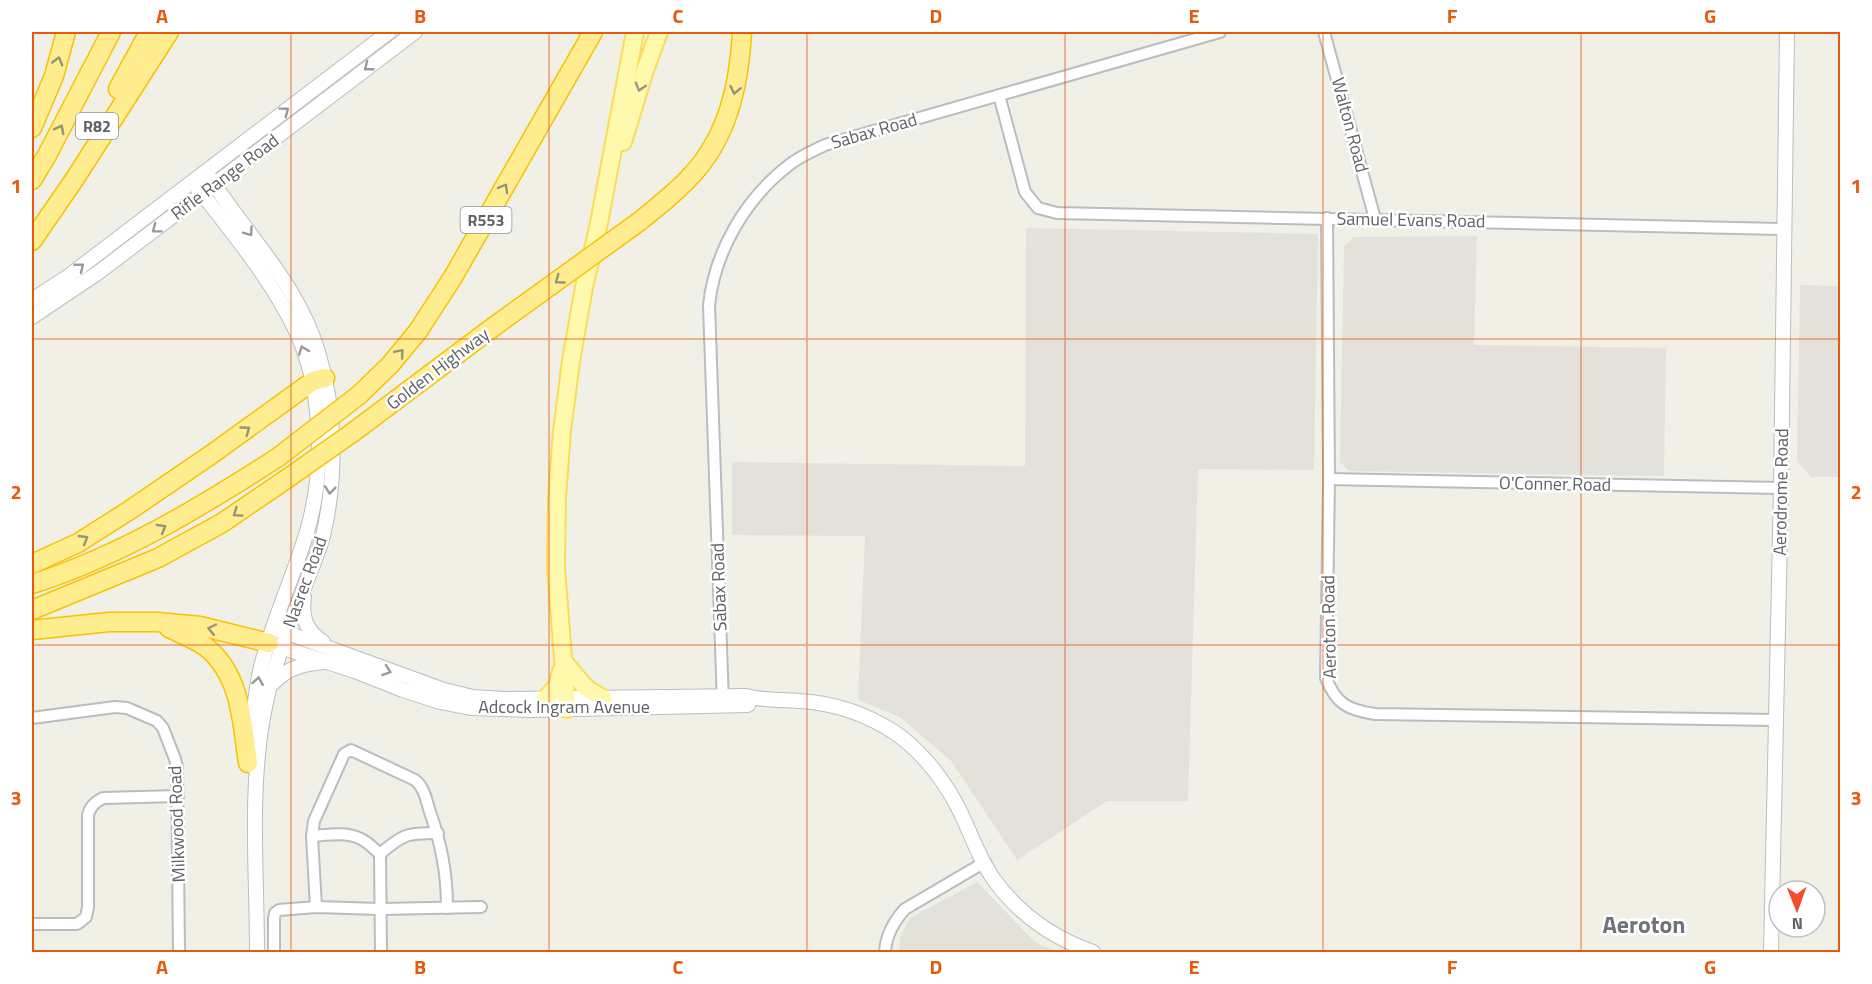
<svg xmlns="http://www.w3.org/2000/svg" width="1872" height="984" font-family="'Titillium Web',sans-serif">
	<rect width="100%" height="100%" fill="#f1f0e7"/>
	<g fill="#e2e1db">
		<path d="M1026 228 1318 234 1314 470 1198 469 1188 801H1107L1017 860 951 761 900 717 858 700 865 536 732 535V462L1025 466Z"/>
		<path d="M1477 236 1474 345 1666 348 1664 476 1349 471 1340 462 1344 246 1354 237Z"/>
		<path d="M1800 285 1840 286V477H1811L1797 461Z"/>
		<path d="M977 882 1035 942 1056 952H899L900 938 910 918Z"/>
	</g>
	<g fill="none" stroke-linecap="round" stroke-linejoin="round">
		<g stroke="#b9bcc1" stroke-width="14">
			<g id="street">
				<path d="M1324 32 1375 219"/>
				<path d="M999 95 1025 192 1038 208 1057 213 1784 229"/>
				<path d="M1327 218 1329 479 1326 678C1336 704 1348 710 1375 714L1776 720"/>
				<path d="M1329 479 1781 488"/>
				<path d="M723 703 709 305C715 251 745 199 789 165 799 157 813 151 825 145L1220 32"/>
				<path d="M32 718 115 707 127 708 157 721 163 728 175 759 177 767 179 952"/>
				<path d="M312 836C327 835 347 831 361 839 368 842 374 849 380 854"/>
				<path d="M380 854 381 952"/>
				<path d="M380 854C403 834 407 833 438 833"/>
				<path d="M316 907 312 836 314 821 344 754 351 750 415 780C424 787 426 799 429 809 441 843 447 872 447 908"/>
				<path d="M32 924H77L86 917 88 907V816C89 807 95 802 103 798L178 796"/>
				<path d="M274 952V918L275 913 279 910 316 907 380 909 481 907"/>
				<path d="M885 952C886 936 894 921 905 909L985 862"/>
			</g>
		</g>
		<g stroke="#babdc3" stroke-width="16">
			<g id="secondary">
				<path d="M206 172C243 231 298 283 318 352 336 411 337 476 323 536 319 552 311 568 306 583 290 625 272 668 264 712 249 790 257 873 257 952"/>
				<path d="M193 182C228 227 269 276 294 327 323 385 325 467 308 528 294 577 271 623 260 671 255 695 253 719 250 744"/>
				<path d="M32 300 66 278 389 32"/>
				<path d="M32 317 99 272 415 32"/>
				<path d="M304 597C301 616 306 631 323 642"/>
				<path d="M274 628 444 690 473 697 504 699 746 696C764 701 781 699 800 701 833 703 866 714 894 732 918 748 940 775 954 800 969 826 977 857 995 881 1020 915 1053 938 1093 952"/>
				<path d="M274 645 355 671 403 690 440 702 471 708 531 710 748 705"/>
				<path d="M272 684C287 668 302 664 324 662"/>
				<path d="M1771 952 1781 488 1787 32"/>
			</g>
		</g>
		<g stroke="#fbdc56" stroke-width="20">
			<g id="primary">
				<path d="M623 142 645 70 659 32"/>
				<path d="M564 662 586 688 604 699"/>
				<path d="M545 699 558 685 561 671"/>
				<path d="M567 709 556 568 557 497 562 431 571 361 584 287 598 228 635 32"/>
			</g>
		</g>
		<g stroke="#f8c200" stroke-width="21">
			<g id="highway">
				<path d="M118 89 149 32"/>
				<path d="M32 128 54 76 66 32"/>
				<path d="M32 180 46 157 111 32"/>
				<path d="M640 221C657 207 674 194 689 178 728 138 739 85 742 32"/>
				<path d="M32 241 74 180 169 32"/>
				<path d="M359 395 390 365 418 331 453 277 593 32"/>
				<path d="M352 433 496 325"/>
				<path d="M32 564 78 543 130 510 212 454 313 381 325 378"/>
				<path d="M32 584C120 556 199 508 277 458"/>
				<path d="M32 610 158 558 222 523 285 480"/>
				<path d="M169 628C181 634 195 639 206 647 241 675 242 722 248 763"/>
				<path d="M32 630 109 622H157L200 626 269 643"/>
			</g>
		</g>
		<use href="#street" stroke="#fff" stroke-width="10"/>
		<use href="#secondary" stroke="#fff" stroke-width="14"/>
		<use href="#primary" stroke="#fff9ae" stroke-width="16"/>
		<use href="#highway" stroke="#ffed90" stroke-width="18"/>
		<g stroke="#f8c200" stroke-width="21" stroke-linecap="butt">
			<g id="highway-bridge">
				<path d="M496 325 640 221"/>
				<path d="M277 458 359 395"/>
				<path d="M285 480 352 433"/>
			</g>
		</g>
		<use href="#highway-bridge" stroke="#ffed90" stroke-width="18"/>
	</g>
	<defs><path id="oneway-chevron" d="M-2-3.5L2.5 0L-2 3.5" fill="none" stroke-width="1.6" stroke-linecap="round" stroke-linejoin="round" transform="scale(1.5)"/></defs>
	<g stroke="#969376">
		<use href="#oneway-chevron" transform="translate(58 61) rotate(-74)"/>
		<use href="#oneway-chevron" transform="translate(735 90) rotate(102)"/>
		<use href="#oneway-chevron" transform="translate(60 129) rotate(-63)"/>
		<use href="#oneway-chevron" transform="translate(504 188) rotate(-60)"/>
		<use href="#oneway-chevron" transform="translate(559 280) rotate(144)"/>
		<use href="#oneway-chevron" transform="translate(400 353) rotate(-50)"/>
		<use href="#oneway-chevron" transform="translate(246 430) rotate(-36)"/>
		<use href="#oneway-chevron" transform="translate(237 513) rotate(146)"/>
		<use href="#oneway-chevron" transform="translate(162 528) rotate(-30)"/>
		<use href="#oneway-chevron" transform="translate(84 539) rotate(-31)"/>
		<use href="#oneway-chevron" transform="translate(212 629) rotate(-168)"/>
	</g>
	<g stroke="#96999d">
		<use href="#oneway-chevron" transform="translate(368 67) rotate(142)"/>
		<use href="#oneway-chevron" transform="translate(285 111) rotate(-37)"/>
		<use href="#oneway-chevron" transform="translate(156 229) rotate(143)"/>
		<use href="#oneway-chevron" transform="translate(249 232) rotate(54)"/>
		<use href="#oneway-chevron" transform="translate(80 267) rotate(-39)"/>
		<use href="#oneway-chevron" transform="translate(303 350) rotate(-111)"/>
		<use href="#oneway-chevron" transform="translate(330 490) rotate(96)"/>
		<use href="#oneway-chevron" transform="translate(387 671) rotate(19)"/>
		<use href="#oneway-chevron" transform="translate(258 681) rotate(-80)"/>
	</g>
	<use stroke="#969780" href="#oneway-chevron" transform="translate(640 87) rotate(107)"/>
	<path fill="none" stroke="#e8590c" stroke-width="1.5" stroke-opacity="0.55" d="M291 32V952M549 32V952M807 32V952M1065 32V952M1323 32V952M1581 32V952M32 339H1840M32 645H1840"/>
	<g text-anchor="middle" stroke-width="5" stroke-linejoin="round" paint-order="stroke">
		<g fill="#fff" stroke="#8e9195" stroke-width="1.5">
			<rect x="76" y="113" width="42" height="26" rx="4.5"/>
			<rect x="460.5" y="207" width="51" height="26" rx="4.5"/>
		</g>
		<g font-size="16" font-weight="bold" fill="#5e6268">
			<text x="97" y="132">R82</text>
			<text x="486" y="226">R553</text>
		</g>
		<g font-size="18" fill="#5e6268" stroke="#fff">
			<text transform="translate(1350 125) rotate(75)" y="6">Walton Road</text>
			<text transform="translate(874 131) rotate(-16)" y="6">Sabax Road</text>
			<text transform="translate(225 177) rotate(-37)" y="6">Rifle Range Road</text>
			<text transform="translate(1411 220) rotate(1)" y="6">Samuel Evans Road</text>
			<text transform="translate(438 369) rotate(-37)" y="6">Golden Highway</text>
			<text transform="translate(1555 484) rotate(1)" y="6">O'Conner Road</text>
			<text transform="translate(1781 492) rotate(-89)" y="6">Aerodrome Road</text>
			<text transform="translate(305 582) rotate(-70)" y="6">Nasrec Road</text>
			<text transform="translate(719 587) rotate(-92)" y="6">Sabax Road</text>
			<text transform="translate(1329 627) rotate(-91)" y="6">Aeroton Road</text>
			<text x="564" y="713">Adcock Ingram Avenue</text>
			<text transform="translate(177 824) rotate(-92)" y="6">Milkwood Road</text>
		</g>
		<g font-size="24" font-weight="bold" fill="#6f737a" stroke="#fff">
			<text x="1644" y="933">Aeroton</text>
		</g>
	</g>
	<rect width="1872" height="984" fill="none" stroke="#ffffff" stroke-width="66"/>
	<g transform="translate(1797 909) rotate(179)"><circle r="28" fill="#ffffff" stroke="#bfc0c3" stroke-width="1.5"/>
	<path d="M0-4.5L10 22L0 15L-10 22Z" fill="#f54c29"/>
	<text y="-9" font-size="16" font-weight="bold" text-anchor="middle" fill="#5e6268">N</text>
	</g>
	<rect x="33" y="33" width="1806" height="918" fill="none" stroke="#e8590c" stroke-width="2"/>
	<g font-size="20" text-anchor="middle" font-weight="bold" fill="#e8590c">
		<text x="162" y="23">A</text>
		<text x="420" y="23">B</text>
		<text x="678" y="23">C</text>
		<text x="936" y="23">D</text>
		<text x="1194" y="23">E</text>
		<text x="1452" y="23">F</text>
		<text x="1710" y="23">G</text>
		<text x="16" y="193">1</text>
		<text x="1856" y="193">1</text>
		<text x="16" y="499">2</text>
		<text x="1856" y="499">2</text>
		<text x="16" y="805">3</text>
		<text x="1856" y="805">3</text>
		<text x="162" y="974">A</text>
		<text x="420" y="974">B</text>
		<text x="678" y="974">C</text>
		<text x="936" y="974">D</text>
		<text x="1194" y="974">E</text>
		<text x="1452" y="974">F</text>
		<text x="1710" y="974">G</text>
	</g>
</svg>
